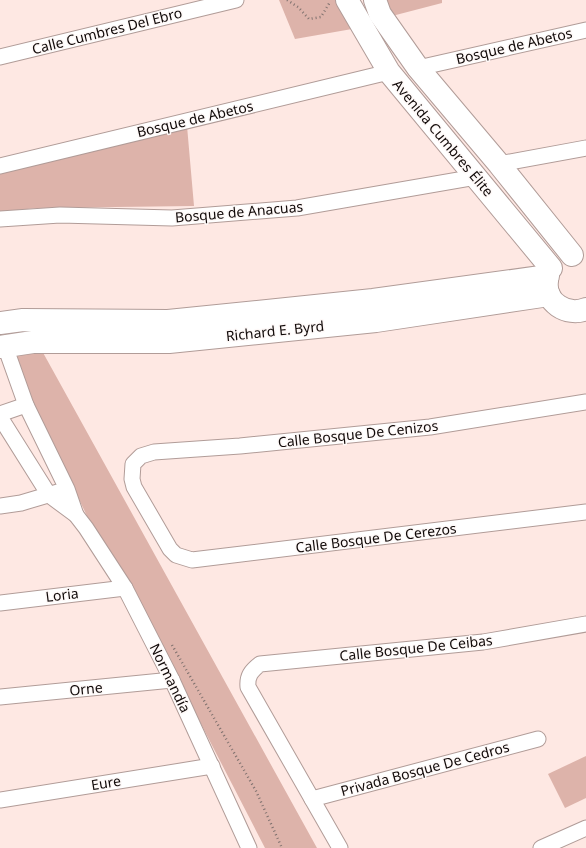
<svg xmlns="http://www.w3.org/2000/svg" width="586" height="848" font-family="'Noto Sans',sans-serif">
	<rect width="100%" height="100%" fill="#fee8e3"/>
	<g fill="#ddb3aa">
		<path d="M279 0H340L352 29 295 39Z"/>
		<path d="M387 0H442V3L392 16Z"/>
		<path d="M187 126 194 206 36 208 0 212V170Z"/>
		<path d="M41 349 317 848H265L119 565 87 516 17 370V358L19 354Z"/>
		<path d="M586 756V798L565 808 548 774Z"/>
	</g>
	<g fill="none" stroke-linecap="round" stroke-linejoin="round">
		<g stroke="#b19c98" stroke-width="17">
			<g id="street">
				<path d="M0 57 236 0"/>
				<path d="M418 68 586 30"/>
				<path d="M499 164 586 148"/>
				<path d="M0 166 389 72"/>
				<path d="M0 219 60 215 172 218 297 208 476 177"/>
				<path d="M5 346 26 405 67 489 76 515"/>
				<path d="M586 402 430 427 240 446 154 452 141 456 133 464 132 479 134 487 170 549 176 555 192 560 586 512"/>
				<path d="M0 414 26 405"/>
				<path d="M0 417 49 495 76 515 86 528 125 588 172 680 249 848"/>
				<path d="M0 506 21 503 58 492"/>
				<path d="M0 603 125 588"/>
				<path d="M0 697 172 680"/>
				<path d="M312 799 538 739"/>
				<path d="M0 800 212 766"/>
				<path d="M340 848 248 687C247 676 251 671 260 664L483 642 586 624"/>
				<path d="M541 848 586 828"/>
			</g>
		</g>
		<g stroke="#b19c98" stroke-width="24">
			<g id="secondary">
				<path d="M347 0 389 72 551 268"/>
				<path d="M375 0 380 14 418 68 499 164 572 255"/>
				<path d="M547 281C544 302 567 317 586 309"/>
				<path d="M0 323 23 320 168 321 373 300 548 276"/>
				<path d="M0 347 33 342H169L376 321 549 295"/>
			</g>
		</g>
		<g stroke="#80726f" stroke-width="2.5" stroke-dasharray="1 3" stroke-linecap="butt">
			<path d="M287 0 298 7 309 19 321 17 330 2"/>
			<path d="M172 645 256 791 282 848"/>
		</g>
		<use href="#street" stroke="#fff" stroke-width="15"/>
		<use href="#secondary" stroke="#fff" stroke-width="22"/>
	</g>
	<g text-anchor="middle" stroke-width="3" stroke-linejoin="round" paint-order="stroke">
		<g font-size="14" fill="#110a09" stroke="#fef9f8">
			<text transform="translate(107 31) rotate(-14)" y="5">Calle Cumbres Del Ebro</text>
			<text transform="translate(514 46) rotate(-13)" y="5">Bosque de Abetos</text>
			<text transform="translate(195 119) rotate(-13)" y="5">Bosque de Abetos</text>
			<text transform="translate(443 138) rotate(50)" y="5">Avenida Cumbres Élite</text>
			<text transform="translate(239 212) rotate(-5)" y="5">Bosque de Anacuas</text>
			<text transform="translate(275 331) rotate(-6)" y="5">Richard E. Byrd</text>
			<text transform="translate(358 434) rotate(-6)" y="5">Calle Bosque De Cenizos</text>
			<text transform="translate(376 538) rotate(-7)" y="5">Calle Bosque De Cerezos</text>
			<text transform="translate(62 595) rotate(-7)" y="5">Loria</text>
			<text transform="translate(416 648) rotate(-6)" y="5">Calle Bosque De Ceibas</text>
			<text transform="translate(170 678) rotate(64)" y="5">Normandía</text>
			<text transform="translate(86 689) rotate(-6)" y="5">Orne</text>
			<text transform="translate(425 769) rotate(-15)" y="5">Privada Bosque De Cedros</text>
			<text transform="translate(106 783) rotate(-9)" y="5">Eure</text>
		</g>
	</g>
</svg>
